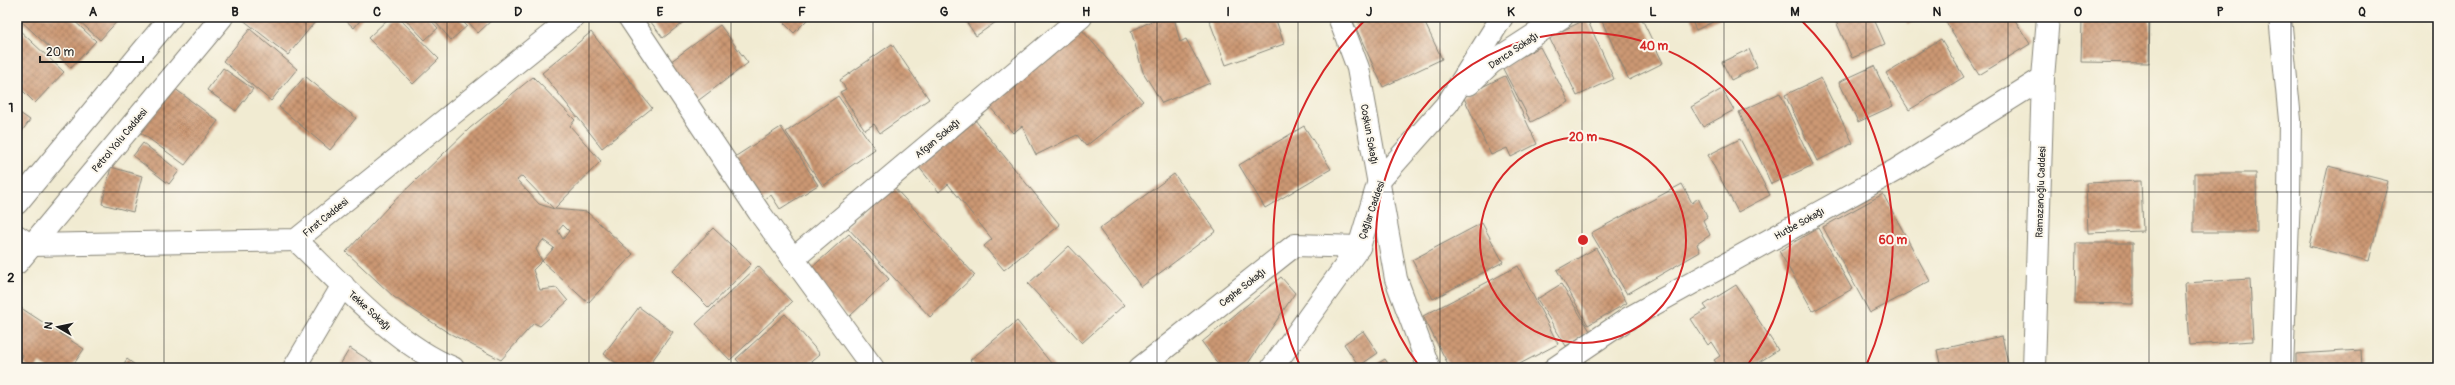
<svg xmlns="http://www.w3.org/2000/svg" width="2455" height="385" font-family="Pangolin,sans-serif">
	<defs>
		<pattern id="building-cross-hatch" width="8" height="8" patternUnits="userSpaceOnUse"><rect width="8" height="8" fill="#cc9873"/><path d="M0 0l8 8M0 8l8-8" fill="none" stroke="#a57b5e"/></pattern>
	</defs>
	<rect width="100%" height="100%" fill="#fbf7ec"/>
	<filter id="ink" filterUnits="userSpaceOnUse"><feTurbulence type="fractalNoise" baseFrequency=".025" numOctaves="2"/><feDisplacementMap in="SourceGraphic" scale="8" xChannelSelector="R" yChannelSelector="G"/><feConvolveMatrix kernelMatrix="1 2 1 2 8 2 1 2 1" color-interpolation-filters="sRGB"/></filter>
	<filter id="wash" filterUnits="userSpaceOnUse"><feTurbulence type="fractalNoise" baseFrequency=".012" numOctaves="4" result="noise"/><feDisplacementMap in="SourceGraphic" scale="16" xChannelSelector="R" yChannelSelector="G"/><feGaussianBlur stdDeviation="0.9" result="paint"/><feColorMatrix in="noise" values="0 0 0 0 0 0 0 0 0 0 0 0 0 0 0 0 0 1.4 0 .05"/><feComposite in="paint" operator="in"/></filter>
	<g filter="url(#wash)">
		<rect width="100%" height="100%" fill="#f1ebd2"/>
		<g id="blocks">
			<g fill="url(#building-cross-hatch)" fill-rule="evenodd">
				<path d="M17 17H70L96 41 71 68Z"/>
				<path d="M75 17H121L100 40Z"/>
				<path d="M244 17H319L288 55 242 19Z"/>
				<path d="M342 17H363L354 28Z"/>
				<path d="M390 17H398L439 59 413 84 368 38Z"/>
				<path d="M403 17H428L438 28 425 40Z"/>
				<path d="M431 17H458L467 26 451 40Z"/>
				<path d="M464 17H495L478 33Z"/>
				<path d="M647 17H690L663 38Z"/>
				<path d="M778 17H810L794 33Z"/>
				<path d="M963 17H1003L976 36Z"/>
				<path d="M1160 17H1174L1180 42 1186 39 1210 83 1162 103 1143 72 1131 31Z"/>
				<path d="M1208 17H1275L1284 44 1226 65Z"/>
				<path d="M1351 17H1422L1442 59 1383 87Z"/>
				<path d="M1600 17H1641L1663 63 1629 80Z"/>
				<path d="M1690 17H1723L1696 30Z"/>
				<path d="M1834 17H1873L1885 44 1852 58Z"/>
				<path d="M1904 17H1923L1908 24Z"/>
				<path d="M1943 17H2013L2030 44 1979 75Z"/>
				<path d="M1587 19 1614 79 1577 96 1549 37Z"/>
				<path d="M2082 20H2150L2149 63 2081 62Z"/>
				<path d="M720 25 748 63 695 103 666 65Z"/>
				<path d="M17 28 64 72 35 103 18 86 23 80 17 74Z"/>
				<path d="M250 29 297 69 271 101 223 61Z"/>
				<path d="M1082 30 1143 101 1086 146 1077 135 1036 155 1022 126 1013 133 988 105Z"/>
				<path d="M591 32 652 108 602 148 542 73Z"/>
				<path d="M1941 39 1964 77 1909 110 1886 73Z"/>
				<path d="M892 44 929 99 880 133 874 124 865 130 840 92 846 89 840 80Z"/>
				<path d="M1540 47 1569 102 1531 122 1502 67Z"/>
				<path d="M1749 49 1757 67 1731 80 1722 62Z"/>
				<path d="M1874 66 1893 106 1858 122 1839 82Z"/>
				<path d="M223 68 253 89 236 111 207 90Z"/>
				<path d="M305 76 356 118 330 150 279 107Z"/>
				<path d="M1505 76 1537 144 1511 157 1507 148 1491 155 1463 96Z"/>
				<path d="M533 77 575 120 570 126 601 161 554 209 587 212 633 254 588 303 542 261 533 270 540 290 557 288 568 301 540 326 534 323 501 360 447 332 394 297 346 252 388 207 470 128ZM522 176 554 209 539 204 517 180ZM563 225 569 231 563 239 558 231ZM543 240 554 248 542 261 536 249Z"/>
				<path d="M1821 78 1853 143 1817 161 1785 95Z"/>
				<path d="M170 85 218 121 185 165 137 130Z"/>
				<path d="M1722 89 1734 110 1703 127 1691 107Z"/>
				<path d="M1780 93 1813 165 1771 184 1739 112Z"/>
				<path d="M838 96 875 149 823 186 786 132Z"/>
				<path d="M17 111 30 120 17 138Z"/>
				<path d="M975 120 1060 225 1004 270 984 246 992 239 948 184 939 192 918 166Z"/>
				<path d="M1304 126 1331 169 1265 208 1239 165Z"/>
				<path d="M781 127 818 185 780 209 771 195 760 202 733 158Z"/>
				<path d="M1740 139 1770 195 1738 212 1708 155Z"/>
				<path d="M143 143 179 171 169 184 133 156Z"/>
				<path d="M2328 166 2388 181 2369 261 2309 246Z"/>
				<path d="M111 167 142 176 133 212 102 204Z"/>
				<path d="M2194 173H2256L2257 232H2194Z"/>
				<path d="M1174 174 1216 231 1141 287 1099 229Z"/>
				<path d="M2141 181 2143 231 2088 233 2086 183Z"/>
				<path d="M1682 184 1692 203 1698 198 1707 217 1703 220 1710 235 1697 244 1700 252 1627 294 1591 233Z"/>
				<path d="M892 185 975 275 930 317 847 227Z"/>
				<path d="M1883 194 1930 281 1870 313 1823 227Z"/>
				<path d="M1482 223 1503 262 1433 299 1412 260Z"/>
				<path d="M713 228 751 264 709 308 672 271Z"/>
				<path d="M1818 228 1852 289 1813 311 1779 251Z"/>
				<path d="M849 234 889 279 849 317 808 271Z"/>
				<path d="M2076 243H2133V304L2075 303Z"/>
				<path d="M1069 246 1124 305 1082 343 1028 284Z"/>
				<path d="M1596 248 1627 303 1588 325 1557 270Z"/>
				<path d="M758 266 792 302 730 360 696 324Z"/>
				<path d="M1518 266 1558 344 1512 368H1450L1423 316Z"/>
				<path d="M1281 277 1295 293 1245 368H1221L1202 342Z"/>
				<path d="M2250 279 2253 341 2189 345 2185 283Z"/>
				<path d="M1561 284 1590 331 1566 346 1537 299Z"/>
				<path d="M1736 285 1778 350 1750 368H1720L1714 360 1720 356 1711 342 1708 345 1691 319 1707 309 1704 305Z"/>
				<path d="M18 306 84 349 71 368H47L39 363 36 368H30L20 361 23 355 17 350Z"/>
				<path d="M639 307 673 332 647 368H623L604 354Z"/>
				<path d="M785 314 820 354 804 368H744L736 359Z"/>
				<path d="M1017 321 1055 368H977L970 360Z"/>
				<path d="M1363 331 1378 353 1359 366 1344 344Z"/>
				<path d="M2002 336 2009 368H1941L1937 350Z"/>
				<path d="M350 348 381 368H338Z"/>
				<path d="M2361 350 2362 368H2296V354Z"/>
				<path d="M127 359 139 368H121Z"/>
				<path d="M1385 359 1391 368H1371Z"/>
			</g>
		</g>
	</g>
	<g filter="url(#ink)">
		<use href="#blocks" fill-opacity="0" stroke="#868477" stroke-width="1"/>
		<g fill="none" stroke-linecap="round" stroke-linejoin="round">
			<g stroke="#868477" stroke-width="24">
				<g id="street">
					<path d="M629 17 759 212 873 368"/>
					<path d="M1339 17 1358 68 1396 279 1429 368"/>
					<path d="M2280 17 2290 120 2289 197 2282 368"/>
					<path d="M1469 84 1491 63 1562 17"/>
					<path d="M296 240C340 282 397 346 453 368"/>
					<path d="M793 259 1081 17"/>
					<path d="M294 368 343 285"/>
					<path d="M1140 368 1295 245 1359 247"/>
					<path d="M1272 368 1359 247 1379 181 1448 103 1502 17"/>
					<path d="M1555 368 1629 318 1896 170 2043 78"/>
					<path d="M2034 368 2043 78 2048 17"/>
				</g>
			</g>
			<g stroke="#868477" stroke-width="24">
				<g id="secondary">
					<path d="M17 203 171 17"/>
					<path d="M17 236 30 245 296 240 573 17"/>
					<path d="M17 263 222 17"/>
				</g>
			</g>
			<use href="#street" stroke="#fff" stroke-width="22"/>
			<use href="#secondary" stroke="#fff" stroke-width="22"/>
		</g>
	</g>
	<path fill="none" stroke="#1c1c1c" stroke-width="1" stroke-opacity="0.55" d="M164 17V368M306 17V368M447 17V368M589 17V368M731 17V368M873 17V368M1015 17V368M1157 17V368M1298 17V368M1440 17V368M1582 17V368M1724 17V368M1866 17V368M2008 17V368M2149 17V368M2291 17V368M17 192H2438"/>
	<g fill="none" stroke="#d62828" stroke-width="2">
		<circle cx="1583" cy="240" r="103"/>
		<path d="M1420 367A207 207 0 1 1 1746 367"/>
		<path d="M1300 366A310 310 0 0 1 1368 17M1798 17A310 310 0 0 1 1866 366"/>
	</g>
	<g text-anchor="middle" stroke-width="4" stroke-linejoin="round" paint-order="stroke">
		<g font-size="10" fill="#1c1c1c" stroke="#fbf7ec">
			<text transform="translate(1513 50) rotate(-34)" y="4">Darıca Sokağı</text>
			<text transform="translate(1370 134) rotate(80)" y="4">Coşkun Sokağı</text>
			<text transform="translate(937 138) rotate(-40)" y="4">Afgan Sokağı</text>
			<text transform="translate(119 140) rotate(-50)" y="4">Petrol Yolu Caddesi</text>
			<text transform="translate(2040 192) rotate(-88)" y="4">Ramazanoğlu Caddesi</text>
			<text transform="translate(1371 210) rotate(-71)" y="4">Çağlar Caddesi</text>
			<text transform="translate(325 217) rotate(-39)" y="4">Fırat Caddesi</text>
			<text transform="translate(1799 223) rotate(-29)" y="4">Hutbe Sokağı</text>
			<text transform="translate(1242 287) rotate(-38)" y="4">Cephe Sokağı</text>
			<text transform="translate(370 310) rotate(42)" y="4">Tekke Sokağı</text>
		</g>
	</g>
	<circle cx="1583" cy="240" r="6" fill="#d62828" stroke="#fbf7ec" stroke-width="2"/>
	<g font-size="12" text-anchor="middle" font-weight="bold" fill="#d62828" stroke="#fbf7ec" stroke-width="4" stroke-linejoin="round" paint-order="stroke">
		<text x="1654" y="50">40 m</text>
		<text x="1583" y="141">20 m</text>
		<text x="1893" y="244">60 m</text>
	</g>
	<rect width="2455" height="385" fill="none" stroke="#fbf7ec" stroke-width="44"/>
	<g transform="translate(58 327) rotate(279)" stroke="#fbf7ec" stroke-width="3" paint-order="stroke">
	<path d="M0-3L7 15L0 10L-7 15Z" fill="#1c1c1c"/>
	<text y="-6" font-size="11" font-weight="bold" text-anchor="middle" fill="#1c1c1c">N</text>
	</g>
	<path d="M40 56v6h103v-6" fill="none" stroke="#1c1c1c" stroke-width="2"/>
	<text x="46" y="56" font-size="12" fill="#1c1c1c" stroke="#fbf7ec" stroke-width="3" paint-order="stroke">20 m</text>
	<rect x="22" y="22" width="2411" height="341" fill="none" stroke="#1c1c1c" stroke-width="1.5"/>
	<g font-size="13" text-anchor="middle" font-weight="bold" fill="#1c1c1c">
		<text x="93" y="16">A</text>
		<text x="235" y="16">B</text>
		<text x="377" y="16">C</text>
		<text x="518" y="16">D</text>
		<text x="660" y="16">E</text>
		<text x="802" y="16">F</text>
		<text x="944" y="16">G</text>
		<text x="1086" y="16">H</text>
		<text x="1228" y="16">I</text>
		<text x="1369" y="16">J</text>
		<text x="1511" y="16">K</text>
		<text x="1653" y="16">L</text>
		<text x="1795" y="16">M</text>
		<text x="1937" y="16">N</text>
		<text x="2078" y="16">O</text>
		<text x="2220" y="16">P</text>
		<text x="2362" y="16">Q</text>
		<text x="11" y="112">1</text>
		<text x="11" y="282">2</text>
	</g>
</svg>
